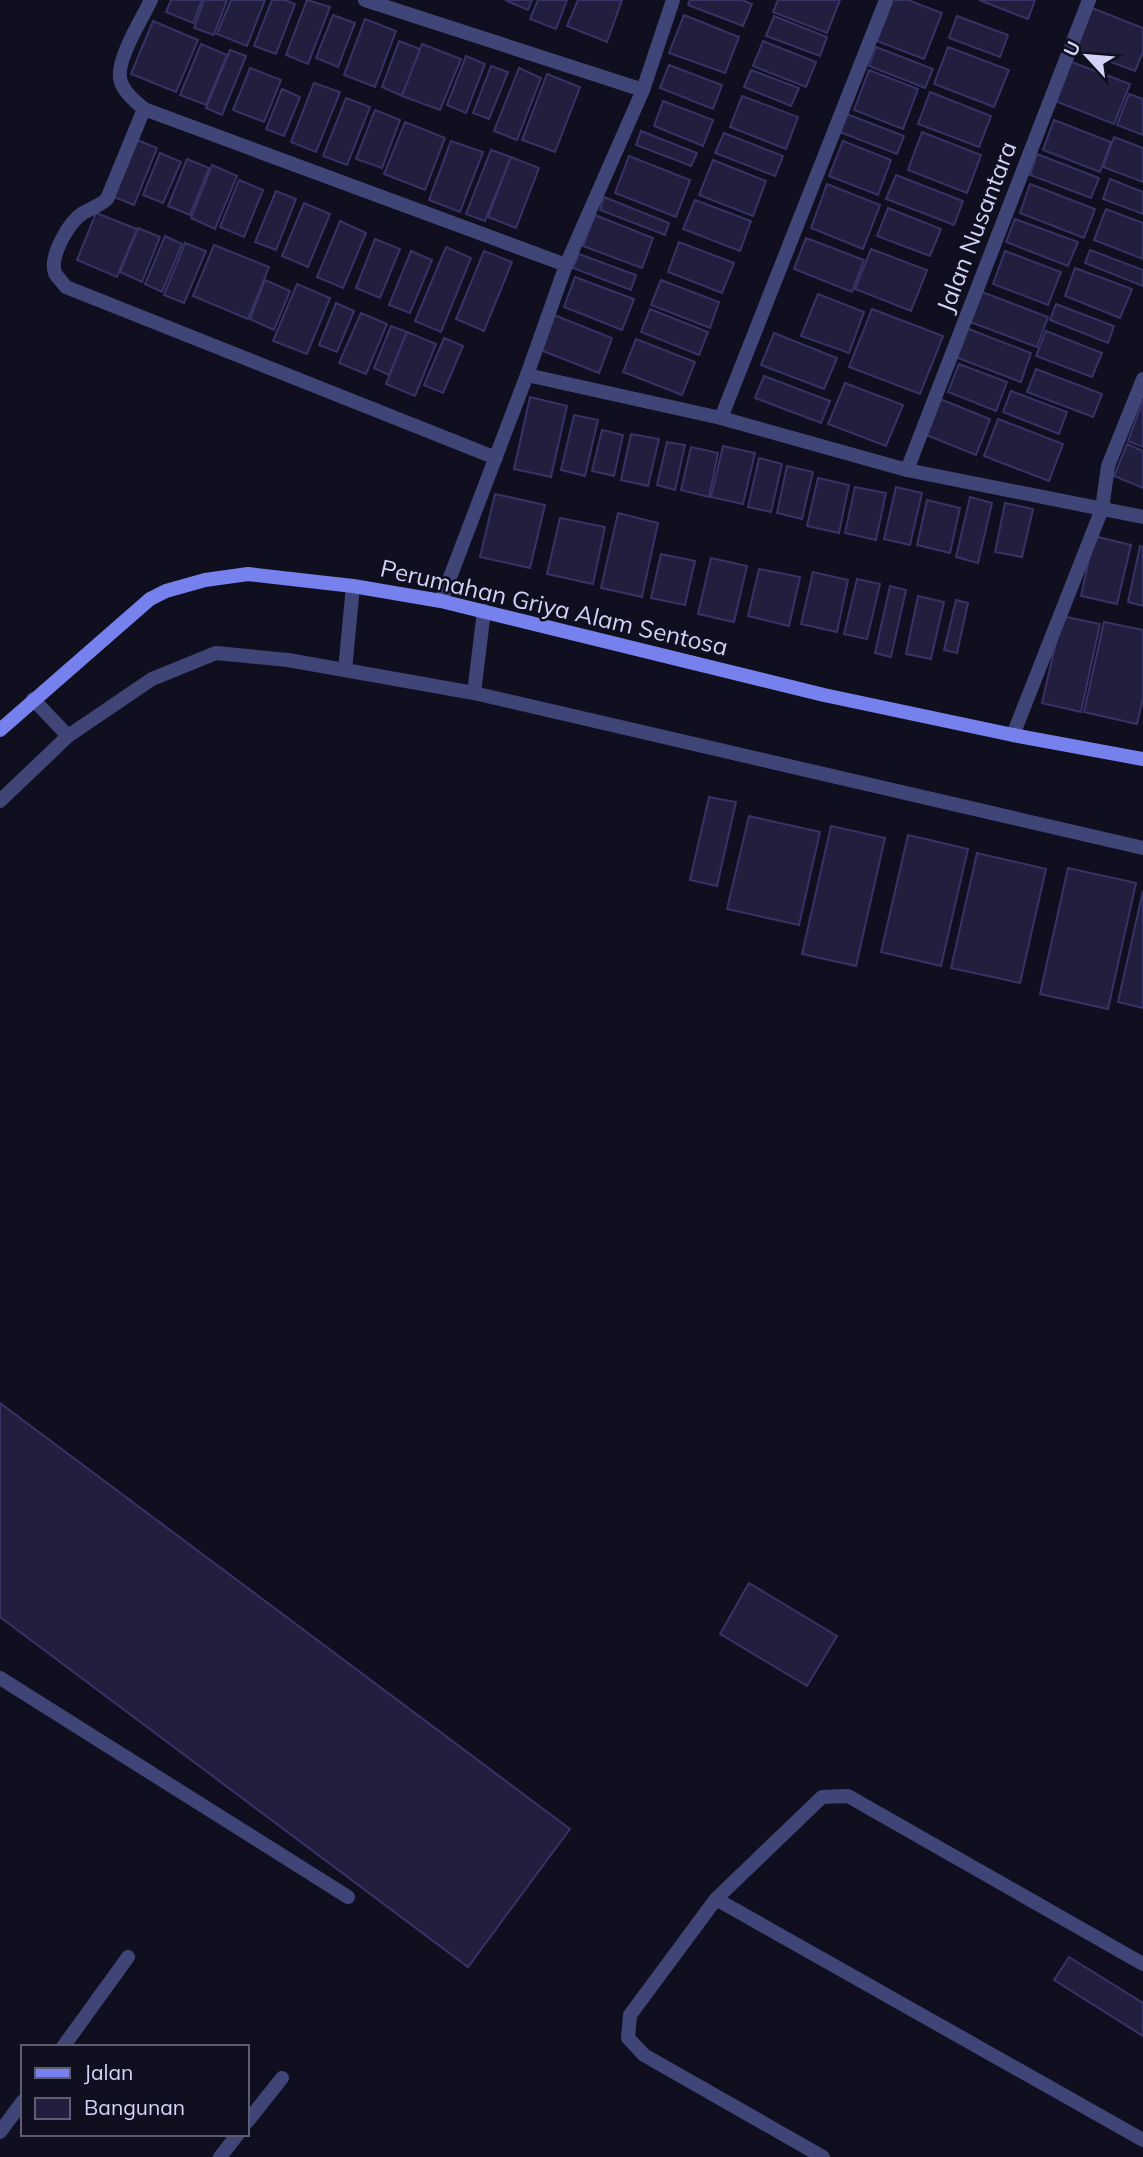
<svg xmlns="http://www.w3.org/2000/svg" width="1143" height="2157" font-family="Mulish,sans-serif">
	<rect width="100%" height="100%" fill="#100f1f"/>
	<g fill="#211e3e" stroke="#373367" stroke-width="2">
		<path d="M171 0H202L193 23 166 12Z"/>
		<path d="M204 0H227L214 35 194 28Z"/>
		<path d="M231 0H265L247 46 217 34Z"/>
		<path d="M272 0H285L295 4 276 54 254 46Z"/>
		<path d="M307 0 330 7 308 64 286 55Z"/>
		<path d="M505 0H532L528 10Z"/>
		<path d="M538 0H567L556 29 530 19Z"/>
		<path d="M578 0H622L607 42 567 26Z"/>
		<path d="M690 0H742L752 4 743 26 688 5Z"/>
		<path d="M778 0H840L827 33 773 12Z"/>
		<path d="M893 0H908L942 13 924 59 877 41Z"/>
		<path d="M979 0H1035L1028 19Z"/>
		<path d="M1092 8 1143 28V52L1135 71 1076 49Z"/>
		<path d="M333 15 355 23 338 67 316 58Z"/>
		<path d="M684 15 739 37 725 73 669 53Z"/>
		<path d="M774 16 827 37 820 56 766 36Z"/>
		<path d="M957 16 1008 35 1000 57 949 38Z"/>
		<path d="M365 19 396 31 375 87 344 75Z"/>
		<path d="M153 21 198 40 176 92 131 74Z"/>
		<path d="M399 41 420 49 402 96 382 87Z"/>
		<path d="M763 41 816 62 806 87 753 66Z"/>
		<path d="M201 44 227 55 206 105 180 95Z"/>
		<path d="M422 44 461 59 440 110 402 96Z"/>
		<path d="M876 47 933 69 925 88 869 66Z"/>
		<path d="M948 47 1009 70 994 107 934 84Z"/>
		<path d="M230 50 246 56 222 115 206 108Z"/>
		<path d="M466 56 485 64 466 113 447 105Z"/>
		<path d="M1069 61 1130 84 1114 124 1055 101Z"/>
		<path d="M669 65 722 85 713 109 660 88Z"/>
		<path d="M491 66 508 72 489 119 473 113Z"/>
		<path d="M250 68 281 80 264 122 233 110Z"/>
		<path d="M519 68 541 78 517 140 494 131Z"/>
		<path d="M751 70 799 88 791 106 744 87Z"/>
		<path d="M869 70 918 89 903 129 854 110Z"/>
		<path d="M547 74 580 87 555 152 522 140Z"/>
		<path d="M314 83 340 92 316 152 291 142Z"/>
		<path d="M282 89 300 97 284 136 266 129Z"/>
		<path d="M930 92 991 116 979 147 918 124Z"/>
		<path d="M1129 94 1143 99V135L1117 125Z"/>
		<path d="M742 96 798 117 786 149 730 127Z"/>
		<path d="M346 98 370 107 347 165 323 156Z"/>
		<path d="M663 101 713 120 703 146 654 126Z"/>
		<path d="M375 110 400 120 382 168 356 159Z"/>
		<path d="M844 113 904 136 897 154 837 131Z"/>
		<path d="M1054 120 1111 142 1100 172 1043 150Z"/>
		<path d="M405 122 445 138 425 190 384 174Z"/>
		<path d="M641 131 697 153 691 166 636 145Z"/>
		<path d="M922 132 981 155 967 193 908 170Z"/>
		<path d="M724 133 783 156 775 176 715 153Z"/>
		<path d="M1114 137 1143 148V182L1103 167Z"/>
		<path d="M137 140 157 148 134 205 114 197Z"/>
		<path d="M451 141 483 152 460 212 429 200Z"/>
		<path d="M843 141 891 160 878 195 829 176Z"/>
		<path d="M491 150 511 157 485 221 466 214Z"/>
		<path d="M160 153 181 162 163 203 143 195Z"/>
		<path d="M1037 154 1099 178 1091 198 1030 175Z"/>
		<path d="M629 156 690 180 676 217 615 193Z"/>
		<path d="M511 157 539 168 516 228 488 217Z"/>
		<path d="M187 159 209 168 190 215 168 206Z"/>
		<path d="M713 160 766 181 753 216 699 195Z"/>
		<path d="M212 165 237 176 215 229 191 218Z"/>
		<path d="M896 175 963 201 954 225 886 199Z"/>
		<path d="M1110 179 1143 192V214L1103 199Z"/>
		<path d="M239 180 263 190 244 237 220 227Z"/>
		<path d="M827 184 880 205 863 249 811 228Z"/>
		<path d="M1030 184 1095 209 1084 238 1020 213Z"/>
		<path d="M276 191 296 199 276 250 255 242Z"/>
		<path d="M604 197 669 223 665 235 600 210Z"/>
		<path d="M695 200 751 221 740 251 683 229Z"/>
		<path d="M304 203 330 214 308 267 282 256Z"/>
		<path d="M888 208 941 229 930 256 877 236Z"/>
		<path d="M1106 209 1143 223V259L1094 240Z"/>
		<path d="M96 213 137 229 117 277 77 260Z"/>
		<path d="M595 215 653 238 642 268 583 246Z"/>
		<path d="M1015 219 1078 242 1068 266 1006 242Z"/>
		<path d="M340 221 366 233 343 288 317 277Z"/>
		<path d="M138 228 160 237 142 282 120 272Z"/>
		<path d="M165 236 182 244 162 292 145 284Z"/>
		<path d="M806 238 864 260 852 292 794 269Z"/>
		<path d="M375 239 400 249 380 298 356 288Z"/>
		<path d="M679 242 734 263 722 293 668 272Z"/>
		<path d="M185 243 206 251 184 303 164 295Z"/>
		<path d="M214 245 269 267 248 319 193 296Z"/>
		<path d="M446 247 471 258 441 332 415 321Z"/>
		<path d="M871 249 927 270 911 311 855 289Z"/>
		<path d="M1090 250 1143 270V286L1085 263Z"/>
		<path d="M411 251 432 260 410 313 389 305Z"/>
		<path d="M484 251 512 262 484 331 456 319Z"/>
		<path d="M1005 251 1061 272 1048 305 993 284Z"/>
		<path d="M579 254 636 275 631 290 573 268Z"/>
		<path d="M1075 268 1132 289 1120 318 1065 296Z"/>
		<path d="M575 277 634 299 622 330 564 307Z"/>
		<path d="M265 280 290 291 274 330 250 319Z"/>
		<path d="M661 280 719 302 710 328 651 305Z"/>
		<path d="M297 284 330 298 307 354 273 341Z"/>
		<path d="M982 292 1048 317 1037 347 970 322Z"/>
		<path d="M818 294 864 312 849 353 801 336Z"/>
		<path d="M336 303 354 311 337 352 319 345Z"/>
		<path d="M1056 304 1114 326 1108 343 1050 320Z"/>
		<path d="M650 309 708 332 699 355 641 332Z"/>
		<path d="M872 309 943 336 920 394 849 367Z"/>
		<path d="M361 313 387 324 366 374 339 363Z"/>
		<path d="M554 315 612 338 599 373 540 350Z"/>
		<path d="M391 326 407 332 389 375 374 368Z"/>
		<path d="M966 328 1031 353 1021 382 955 357Z"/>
		<path d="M1046 331 1102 353 1092 377 1036 356Z"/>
		<path d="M407 332 436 344 415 396 386 384Z"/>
		<path d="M774 333 837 358 824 389 761 365Z"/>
		<path d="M444 338 463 346 443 393 424 385Z"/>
		<path d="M636 339 695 362 682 395 623 372Z"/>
		<path d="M959 364 1007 382 996 411 948 392Z"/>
		<path d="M1036 369 1102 394 1093 417 1027 392Z"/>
		<path d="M764 376 830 401 821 423 755 398Z"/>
		<path d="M845 383 903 405 886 446 828 424Z"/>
		<path d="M1011 391 1067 412 1059 434 1003 412Z"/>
		<path d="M530 397 567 406 551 477 514 469Z"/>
		<path d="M940 399 990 419 976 455 926 435Z"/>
		<path d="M1143 400V447L1128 441Z"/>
		<path d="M574 415 598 420 585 476 561 470Z"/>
		<path d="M998 419 1063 444 1049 481 984 456Z"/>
		<path d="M602 430 623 435 614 476 592 471Z"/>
		<path d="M631 434 659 439 648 486 621 480Z"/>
		<path d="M667 442 685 445 675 490 657 485Z"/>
		<path d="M1127 444 1143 451V488L1114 476Z"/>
		<path d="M723 446 755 453 743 504 711 497Z"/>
		<path d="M691 447 718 453 709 497 681 490Z"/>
		<path d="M759 458 782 464 771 512 748 507Z"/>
		<path d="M787 466 813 472 802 519 777 513Z"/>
		<path d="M818 478 849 485 839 533 807 526Z"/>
		<path d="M855 487 886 493 876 540 845 533Z"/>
		<path d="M896 487 922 493 910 545 884 539Z"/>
		<path d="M495 494 545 505 530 568 480 557Z"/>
		<path d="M970 497 992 503 978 563 956 557Z"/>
		<path d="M927 500 960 508 950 553 917 545Z"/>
		<path d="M1005 503 1033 509 1022 557 995 552Z"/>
		<path d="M618 513 658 523 642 597 601 588Z"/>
		<path d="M560 518 605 527 593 584 547 574Z"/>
		<path d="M1094 536 1131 545 1117 604 1081 596Z"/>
		<path d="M1140 546 1143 547V606L1128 602Z"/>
		<path d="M661 554 695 561 685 605 651 598Z"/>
		<path d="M711 558 747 566 734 622 698 614Z"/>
		<path d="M759 569 800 577 789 626 748 616Z"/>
		<path d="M813 572 848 580 837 632 801 624Z"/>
		<path d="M857 579 880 584 867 639 844 634Z"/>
		<path d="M890 586 906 590 891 657 875 653Z"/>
		<path d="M918 596 944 602 931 659 906 654Z"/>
		<path d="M956 600 968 603 957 653 944 650Z"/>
		<path d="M1062 616 1100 624 1081 712 1042 703Z"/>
		<path d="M1104 622 1143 630V698L1137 724 1084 712Z"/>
		<path d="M709 797 736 802 717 886 690 880Z"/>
		<path d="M749 816 820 832 799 925 727 909Z"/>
		<path d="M831 826 885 838 856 966 802 954Z"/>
		<path d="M908 835 968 849 941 966 881 952Z"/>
		<path d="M977 853 1046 869 1020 983 951 968Z"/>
		<path d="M1068 868 1136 883 1108 1009 1040 994Z"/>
		<path d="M1143 891V1008L1118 1002Z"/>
		<path d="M0 1403 570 1829 468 1967 0 1617Z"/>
		<path d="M749 1583 837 1636 807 1686 720 1634Z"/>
		<path d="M1069 1957 1143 2003V2036L1054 1980Z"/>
	</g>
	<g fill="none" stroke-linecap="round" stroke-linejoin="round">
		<path stroke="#404578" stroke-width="14" d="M0 1678 348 1897"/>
		<g stroke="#404578" stroke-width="14">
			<path d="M151 0C142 19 117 58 120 78 122 91 135 101 144 109L107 199C99 206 92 208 83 213 69 222 49 256 55 273 57 277 63 283 66 287L496 458"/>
			<path d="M365 0 643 90"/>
			<path d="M144 109 566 265"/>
			<path d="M527 375 721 418 907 470 1143 517"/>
			<path d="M721 418 886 0"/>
			<path d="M907 470 1089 0"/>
			<path d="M441 601 527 375 566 265 643 90 673 0"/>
			<path d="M345 670 353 586"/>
			<path d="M474 693 484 611"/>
			<path d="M33 699 68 736"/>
			<path d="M1013 735 1102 509 1108 466 1143 379"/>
			<path d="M0 801 68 736 152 679 216 653 288 660 474 693 1143 848"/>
			<path d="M716 1899 1143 2140"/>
			<path d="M63 2047 128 1957"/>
			<path d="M247 2122 282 2078"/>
			<path d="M0 2132 23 2101"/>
			<path d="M220 2157 238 2134"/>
			<path d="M823 2157 644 2055 628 2038 630 2015 716 1899 822 1797 848 1796 1143 1964"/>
		</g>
		<path stroke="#7681ed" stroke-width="14" d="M0 730 150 599 166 591 205 580 248 574 353 586 441 601 824 695 1013 735 1143 759"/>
	</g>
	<g text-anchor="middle" stroke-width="5" stroke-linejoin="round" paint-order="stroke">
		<g font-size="24" fill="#d3d3f9" stroke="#100f1f">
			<text transform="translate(977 227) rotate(-69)" y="8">Jalan Nusantara</text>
			<text transform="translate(554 608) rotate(13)" y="8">Perumahan Griya Alam Sentosa</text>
		</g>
	</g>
	<rect x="21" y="2045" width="228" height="91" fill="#100f1f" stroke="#5e5d76" stroke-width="2"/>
	<rect x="35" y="2068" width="35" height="10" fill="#7681ed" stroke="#5e5d76" stroke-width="2"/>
	<text x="84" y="2080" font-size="21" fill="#d3d3f9">Jalan</text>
	<rect x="35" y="2098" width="35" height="21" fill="#211e3e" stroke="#5e5d76" stroke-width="2"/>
	<text x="84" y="2115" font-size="21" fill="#d3d3f9">Bangunan</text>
	<g transform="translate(1087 56) rotate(296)" stroke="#100f1f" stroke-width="5" paint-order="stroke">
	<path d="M0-5L12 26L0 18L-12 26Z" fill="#d3d3f9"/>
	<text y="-10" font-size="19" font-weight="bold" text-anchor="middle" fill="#d3d3f9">U</text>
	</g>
</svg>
